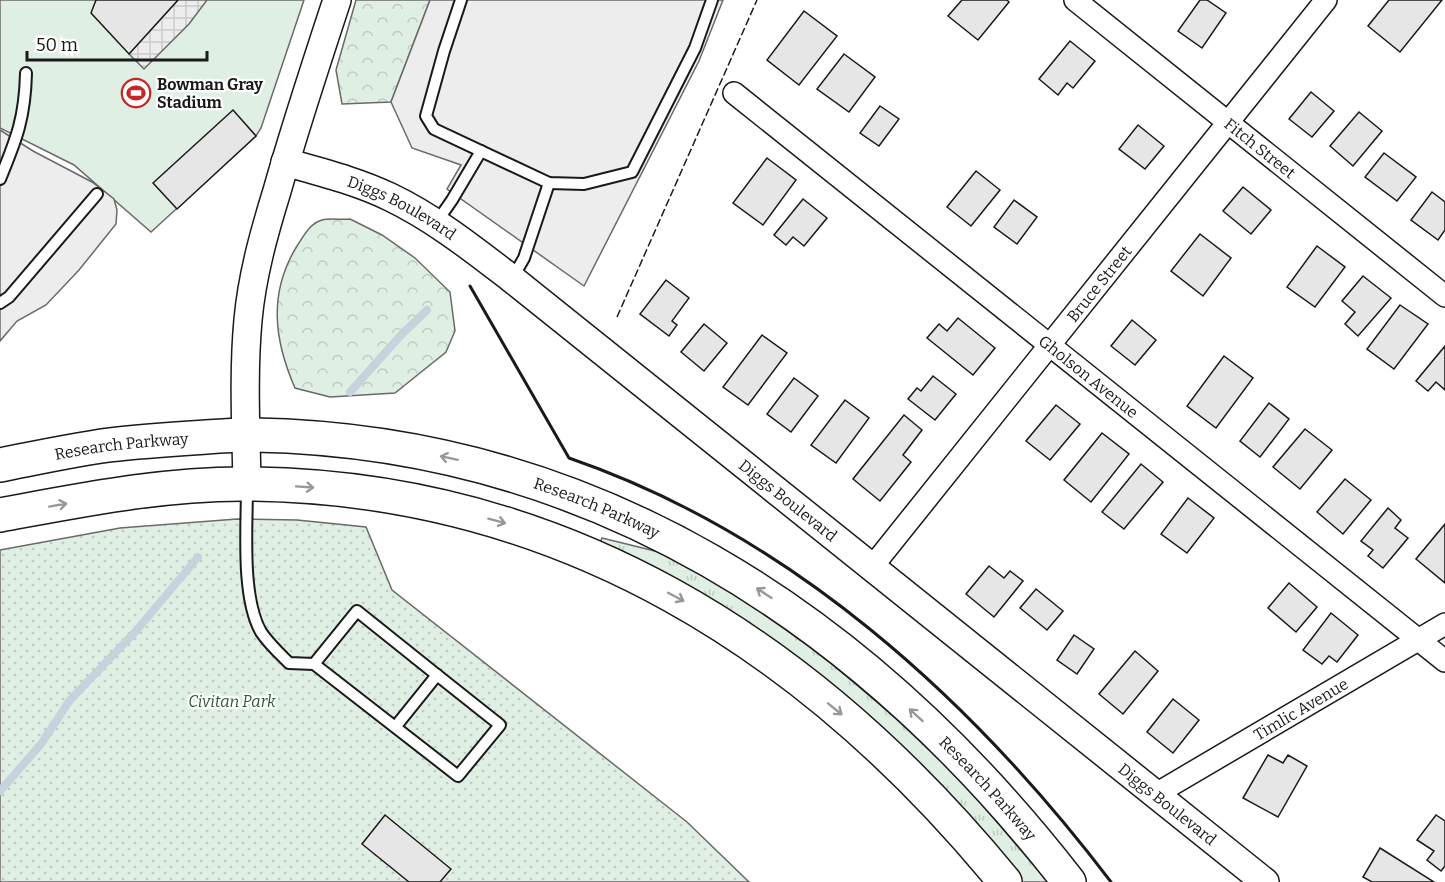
<svg xmlns="http://www.w3.org/2000/svg" width="1445" height="882" font-family="Bitter,serif">
	<defs>
		<pattern id="grass-tufts" width="24" height="20" patternUnits="userSpaceOnUse" patternTransform="scale(1.5)"><rect width="24" height="20" fill="#e0efe3"/><path d="M3 7l-1-3M5 7V3M7 7l1-3M15 17l-1-3M17 17v-4M19 17l1-3" fill="none" stroke="#c0ccc2"/></pattern>
		<pattern id="forest-crowns" width="20" height="18" patternUnits="userSpaceOnUse" patternTransform="scale(1.5)"><rect width="20" height="18" fill="#e0efe3"/><path d="M2 6a3 3 0 1 1 6 0M12 15a3 3 0 1 1 6 0" fill="none" stroke="#c0ccc2"/></pattern>
		<pattern id="park-dots" width="8" height="8" patternUnits="userSpaceOnUse" patternTransform="scale(1.5)"><rect width="8" height="8" fill="#e0efe3"/><path d="M2 2h.1M6 6h.1" fill="none" stroke="#c0ccc2" stroke-width="1.8" stroke-linecap="round"/></pattern>
		<pattern id="plaza-grid" width="8" height="8" patternUnits="userSpaceOnUse" patternTransform="scale(1.5)"><rect width="8" height="8" fill="#ededed"/><path d="M0 4h8M4 0v8" fill="none" stroke="#cbcbcb"/></pattern>
	</defs>
	<rect width="100%" height="100%" fill="#fff"/>
	<path fill="url(#grass-tufts)" stroke="#6a6a6a" stroke-width="1.5" d="M602 538 667 554 743 598 812 647 911 731 967 787 1048 882H1020L970 823 598 547Z"/>
	<g fill="url(#forest-crowns)" stroke="#6a6a6a" stroke-width="1.5">
		<path d="M356 0H430L391 102 342 104 336 70Z"/>
		<path d="M350 219 382 235 415 258 450 292 455 331 446 352 395 393 330 397 295 388C274 340 268 293 297 246 303 237 310 223 322 220 330 218 341 220 350 219Z"/>
	</g>
	<path fill="url(#park-dots)" stroke="#6a6a6a" stroke-width="1.5" d="M237 519 297 520 366 527 392 590 687 822 749 882H0V550L120 528Z"/>
	<path fill="#e0efe3" stroke="#6a6a6a" stroke-width="1.5" d="M0 0H304L261 128 256 136 151 232 74 165 0 128Z"/>
	<g fill="#ededed" stroke="#6a6a6a" stroke-width="1.5">
		<path d="M430 0H723L699 61 584 286 447 189 461 165 412 148 391 102Z"/>
		<path d="M0 130 33 151 92 182 114 199 117 210 116 224 79 270 46 305 17 321 0 341Z"/>
	</g>
	<path fill="url(#plaza-grid)" stroke="#6a6a6a" stroke-width="1.5" d="M178 0H207L189 24 144 69 129 54Z"/>
	<g fill="none" stroke-linecap="round" stroke-linejoin="round">
		<g stroke="#c6d2dc" stroke-width="8">
			<path d="M350 392 402 334 427 310"/>
			<path d="M0 791 41 744 70 700 136 631 198 557"/>
		</g>
	</g>
	<g fill="#e6e6e6" stroke="#1a1a1a" stroke-width="1.5">
		<path d="M96 0H178L129 54 91 13Z"/>
		<path d="M962 0H1007L1009 2 978 40 948 16Z"/>
		<path d="M1200 0H1207L1226 13 1202 48 1178 31Z"/>
		<path d="M1389 0H1442L1400 52 1368 26Z"/>
		<path d="M804 11 837 36 799 85 767 60Z"/>
		<path d="M1070 41 1095 61 1073 88 1067 83 1058 95 1039 79Z"/>
		<path d="M844 54 875 77 849 112 817 89Z"/>
		<path d="M1311 92 1334 111 1312 137 1289 119Z"/>
		<path d="M880 106 899 119 879 146 860 133Z"/>
		<path d="M233 110 256 136 177 209 153 183Z"/>
		<path d="M1359 112 1382 131 1353 166 1330 146Z"/>
		<path d="M1138 125 1164 146 1145 169 1119 149Z"/>
		<path d="M1384 153 1416 177 1397 201 1365 177Z"/>
		<path d="M767 158 796 180 763 225 733 203Z"/>
		<path d="M976 171 1000 190 971 226 947 207Z"/>
		<path d="M1243 187 1271 210 1251 234 1223 211Z"/>
		<path d="M1432 192 1445 202V230L1438 240 1411 220Z"/>
		<path d="M803 199 827 218 804 246 793 237 786 245 774 235Z"/>
		<path d="M1014 200 1037 217 1017 244 994 227Z"/>
		<path d="M1200 234 1231 258 1203 296 1171 271Z"/>
		<path d="M1317 246 1345 267 1315 307 1287 287Z"/>
		<path d="M1363 276 1391 298 1358 336 1345 324 1355 312 1342 301Z"/>
		<path d="M666 280 689 298 672 321 677 325 669 336 640 314Z"/>
		<path d="M1400 305 1428 324 1394 369 1367 349Z"/>
		<path d="M958 318 995 348 973 375 927 338 939 324 947 331Z"/>
		<path d="M1132 320 1156 340 1135 365 1111 346Z"/>
		<path d="M704 324 727 343 704 371 681 352Z"/>
		<path d="M762 335 787 353 748 405 723 387Z"/>
		<path d="M1445 346V390L1436 382 1428 391 1416 381Z"/>
		<path d="M1224 356 1253 378 1216 428 1187 406Z"/>
		<path d="M933 376 956 394 935 420 908 399 917 388 921 391Z"/>
		<path d="M794 378 818 396 791 432 767 414Z"/>
		<path d="M845 400 869 418 836 463 811 445Z"/>
		<path d="M1269 403 1289 419 1260 457 1240 441Z"/>
		<path d="M1056 405 1080 424 1050 460 1026 441Z"/>
		<path d="M904 415 922 430 903 455 911 462 880 501 853 479Z"/>
		<path d="M1305 429 1332 450 1300 489 1273 467Z"/>
		<path d="M1102 433 1129 454 1091 502 1064 480Z"/>
		<path d="M1141 464 1163 482 1124 529 1102 512Z"/>
		<path d="M1345 479 1371 500 1343 534 1317 512Z"/>
		<path d="M1188 498 1214 518 1187 553 1161 534Z"/>
		<path d="M1388 508 1401 520 1395 528 1408 538 1383 568 1368 556 1373 550 1361 541Z"/>
		<path d="M1445 524V583L1416 559Z"/>
		<path d="M989 566 1004 578 1010 571 1023 581 994 617 966 594Z"/>
		<path d="M1289 583 1317 607 1296 632 1268 608Z"/>
		<path d="M1036 589 1063 611 1047 630 1020 608Z"/>
		<path d="M1331 613 1358 635 1337 662 1329 656 1322 664 1303 650Z"/>
		<path d="M1074 635 1094 649 1077 674 1057 660Z"/>
		<path d="M1135 651 1158 671 1123 714 1099 694Z"/>
		<path d="M1173 699 1199 720 1173 753 1147 732Z"/>
		<path d="M1268 755 1283 763 1288 755 1307 766 1278 817 1243 798Z"/>
		<path d="M385 815 451 869 440 882H409L362 844Z"/>
		<path d="M1436 815 1445 821V866L1441 871 1427 860 1434 851 1417 840Z"/>
		<path d="M1380 848 1434 882H1372L1363 877Z"/>
	</g>
	<g fill="none" stroke-linecap="round" stroke-linejoin="round">
		<g stroke="#1a1a1a" stroke-width="14">
			<g id="service">
				<path d="M461 0 444 51 426 116 434 129 549 183 584 184 632 172 695 48 712 0"/>
				<path d="M0 179C17 138 25 117 26 73"/>
				<path d="M436 223 452 200 481 151"/>
				<path d="M512 279 524 258 549 183"/>
				<path d="M0 303 9 297 97 194"/>
				<path d="M247 486C247 526 241 597 261 632 269 644 279 653 289 663L314 664 458 776 500 725 437 675 396 726"/>
				<path d="M314 664 357 611 437 675"/>
			</g>
		</g>
		<g stroke="#1a1a1a" stroke-width="24">
			<g id="minor">
				<path id="s1" d="M1075 0 1445 296"/>
				<path id="s2" d="M734 93 1445 661"/>
				<path id="s3" d="M872 567 1326 0"/>
				<path id="s4" d="M1156 794 1445 624"/>
			</g>
		</g>
		<g stroke="#1a1a1a" stroke-width="30">
			<g id="tertiary">
				<path id="s5" d="M285 162C320 172 357 181 390 197 434 218 473 249 512 279L1265 882"/>
				<path d="M247 484C246 430 243 374 248 320 252 276 264 233 277 191 295 127 316 64 337 0"/>
			</g>
		</g>
		<g stroke="#1a1a1a" stroke-width="36">
			<g id="primary">
				<path id="s6" d="M0 465C36 458 72 450 109 445 141 441 174 439 206 437 220 436 235 435 249 435 591 439 864 618 1069 882"/>
				<path d="M0 515C82 500 165 483 249 484 562 487 811 645 1005 882"/>
			</g>
		</g>
		<use href="#service" stroke="#fff" stroke-width="10"/>
		<use href="#minor" stroke="#fff" stroke-width="21"/>
		<use href="#tertiary" stroke="#fff" stroke-width="27"/>
		<use href="#primary" stroke="#fff" stroke-width="33"/>
		<path stroke="#1a1a1a" stroke-width="1.5" stroke-dasharray="8 3" stroke-linecap="butt" d="M617 317 757 0"/>
		<path stroke="#1a1a1a" stroke-width="3" d="M470 286 569 458C790 534 971 698 1111 882"/>
	</g>
	<defs><path id="oneway-shaft" d="M-6 0H5M1.5-3L5.5 0L1.5 3" fill="none" stroke-width="1.6" stroke-linecap="round" stroke-linejoin="round" transform="scale(1.5)"/></defs>
	<g stroke="#989898">
		<use href="#oneway-shaft" transform="translate(449 458) rotate(-168)"/>
		<use href="#oneway-shaft" transform="translate(305 487) rotate(4)"/>
		<use href="#oneway-shaft" transform="translate(58 505) rotate(-10)"/>
		<use href="#oneway-shaft" transform="translate(497 521) rotate(15)"/>
		<use href="#oneway-shaft" transform="translate(764 593) rotate(-147)"/>
		<use href="#oneway-shaft" transform="translate(676 597) rotate(28)"/>
		<use href="#oneway-shaft" transform="translate(835 709) rotate(39)"/>
		<use href="#oneway-shaft" transform="translate(916 715) rotate(-138)"/>
	</g>
	<defs>
		<g id="stadium-ring" transform="scale(1.5)"><circle r="9.5" fill="#fff" stroke="#c62828" stroke-width="1.5"/><path d="M0-5a6.5 5 0 1 0 0 10a6.5 5 0 1 0 0-10ZM-3.5-1.8h7v3.6h-7Z" fill="#c62828"/></g>
	</defs>
	<g fill-rule="evenodd">
		<use href="#stadium-ring" x="136" y="93"/>
	</g>
	<g text-anchor="middle" stroke-width="4.5" stroke-linejoin="round" paint-order="stroke">
		<g font-size="16" font-weight="bold" fill="#1a1a1a" stroke="#fff" text-anchor="start">
			<text x="157" y="90">Bowman Gray<tspan x="157" dy="18">Stadium</tspan></text>
		</g>
		<g font-size="16" fill="#1a1a1a" stroke="#fff">
			<text dy="6" stroke="none"><textPath href="#s1" startOffset="237">Fitch Street</textPath></text>
			<text dy="6" stroke="none"><textPath href="#s5" startOffset="126">Diggs Boulevard</textPath></text>
			<text dy="6" stroke="none"><textPath href="#s3" startOffset="363">Bruce Street</textPath></text>
			<text dy="6" stroke="none"><textPath href="#s2" startOffset="454">Gholson Avenue</textPath></text>
			<text dy="6" stroke="none"><textPath href="#s6" startOffset="123">Research Parkway</textPath></text>
			<text dy="6" stroke="none"><textPath href="#s5" startOffset="612">Diggs Boulevard</textPath></text>
			<text dy="6" stroke="none"><textPath href="#s6" startOffset="609">Research Parkway</textPath></text>
			<text dy="6" stroke="none"><textPath href="#s4" startOffset="168">Timlic Avenue</textPath></text>
			<text dy="6" stroke="none"><textPath href="#s6" startOffset="1095">Research Parkway</textPath></text>
			<text dy="6" stroke="none"><textPath href="#s5" startOffset="1098">Diggs Boulevard</textPath></text>
		</g>
		<g font-size="16" font-style="italic" fill="#2b5a34" stroke="#fff">
			<text x="232" y="707">Civitan Park</text>
		</g>
	</g>
	<path d="M27 51v9h180v-9" fill="none" stroke="#1a1a1a" stroke-width="3"/>
	<text x="36" y="51" font-size="18" fill="#1a1a1a" stroke="#ffffff" stroke-width="4.5" paint-order="stroke">50 m</text>
</svg>
